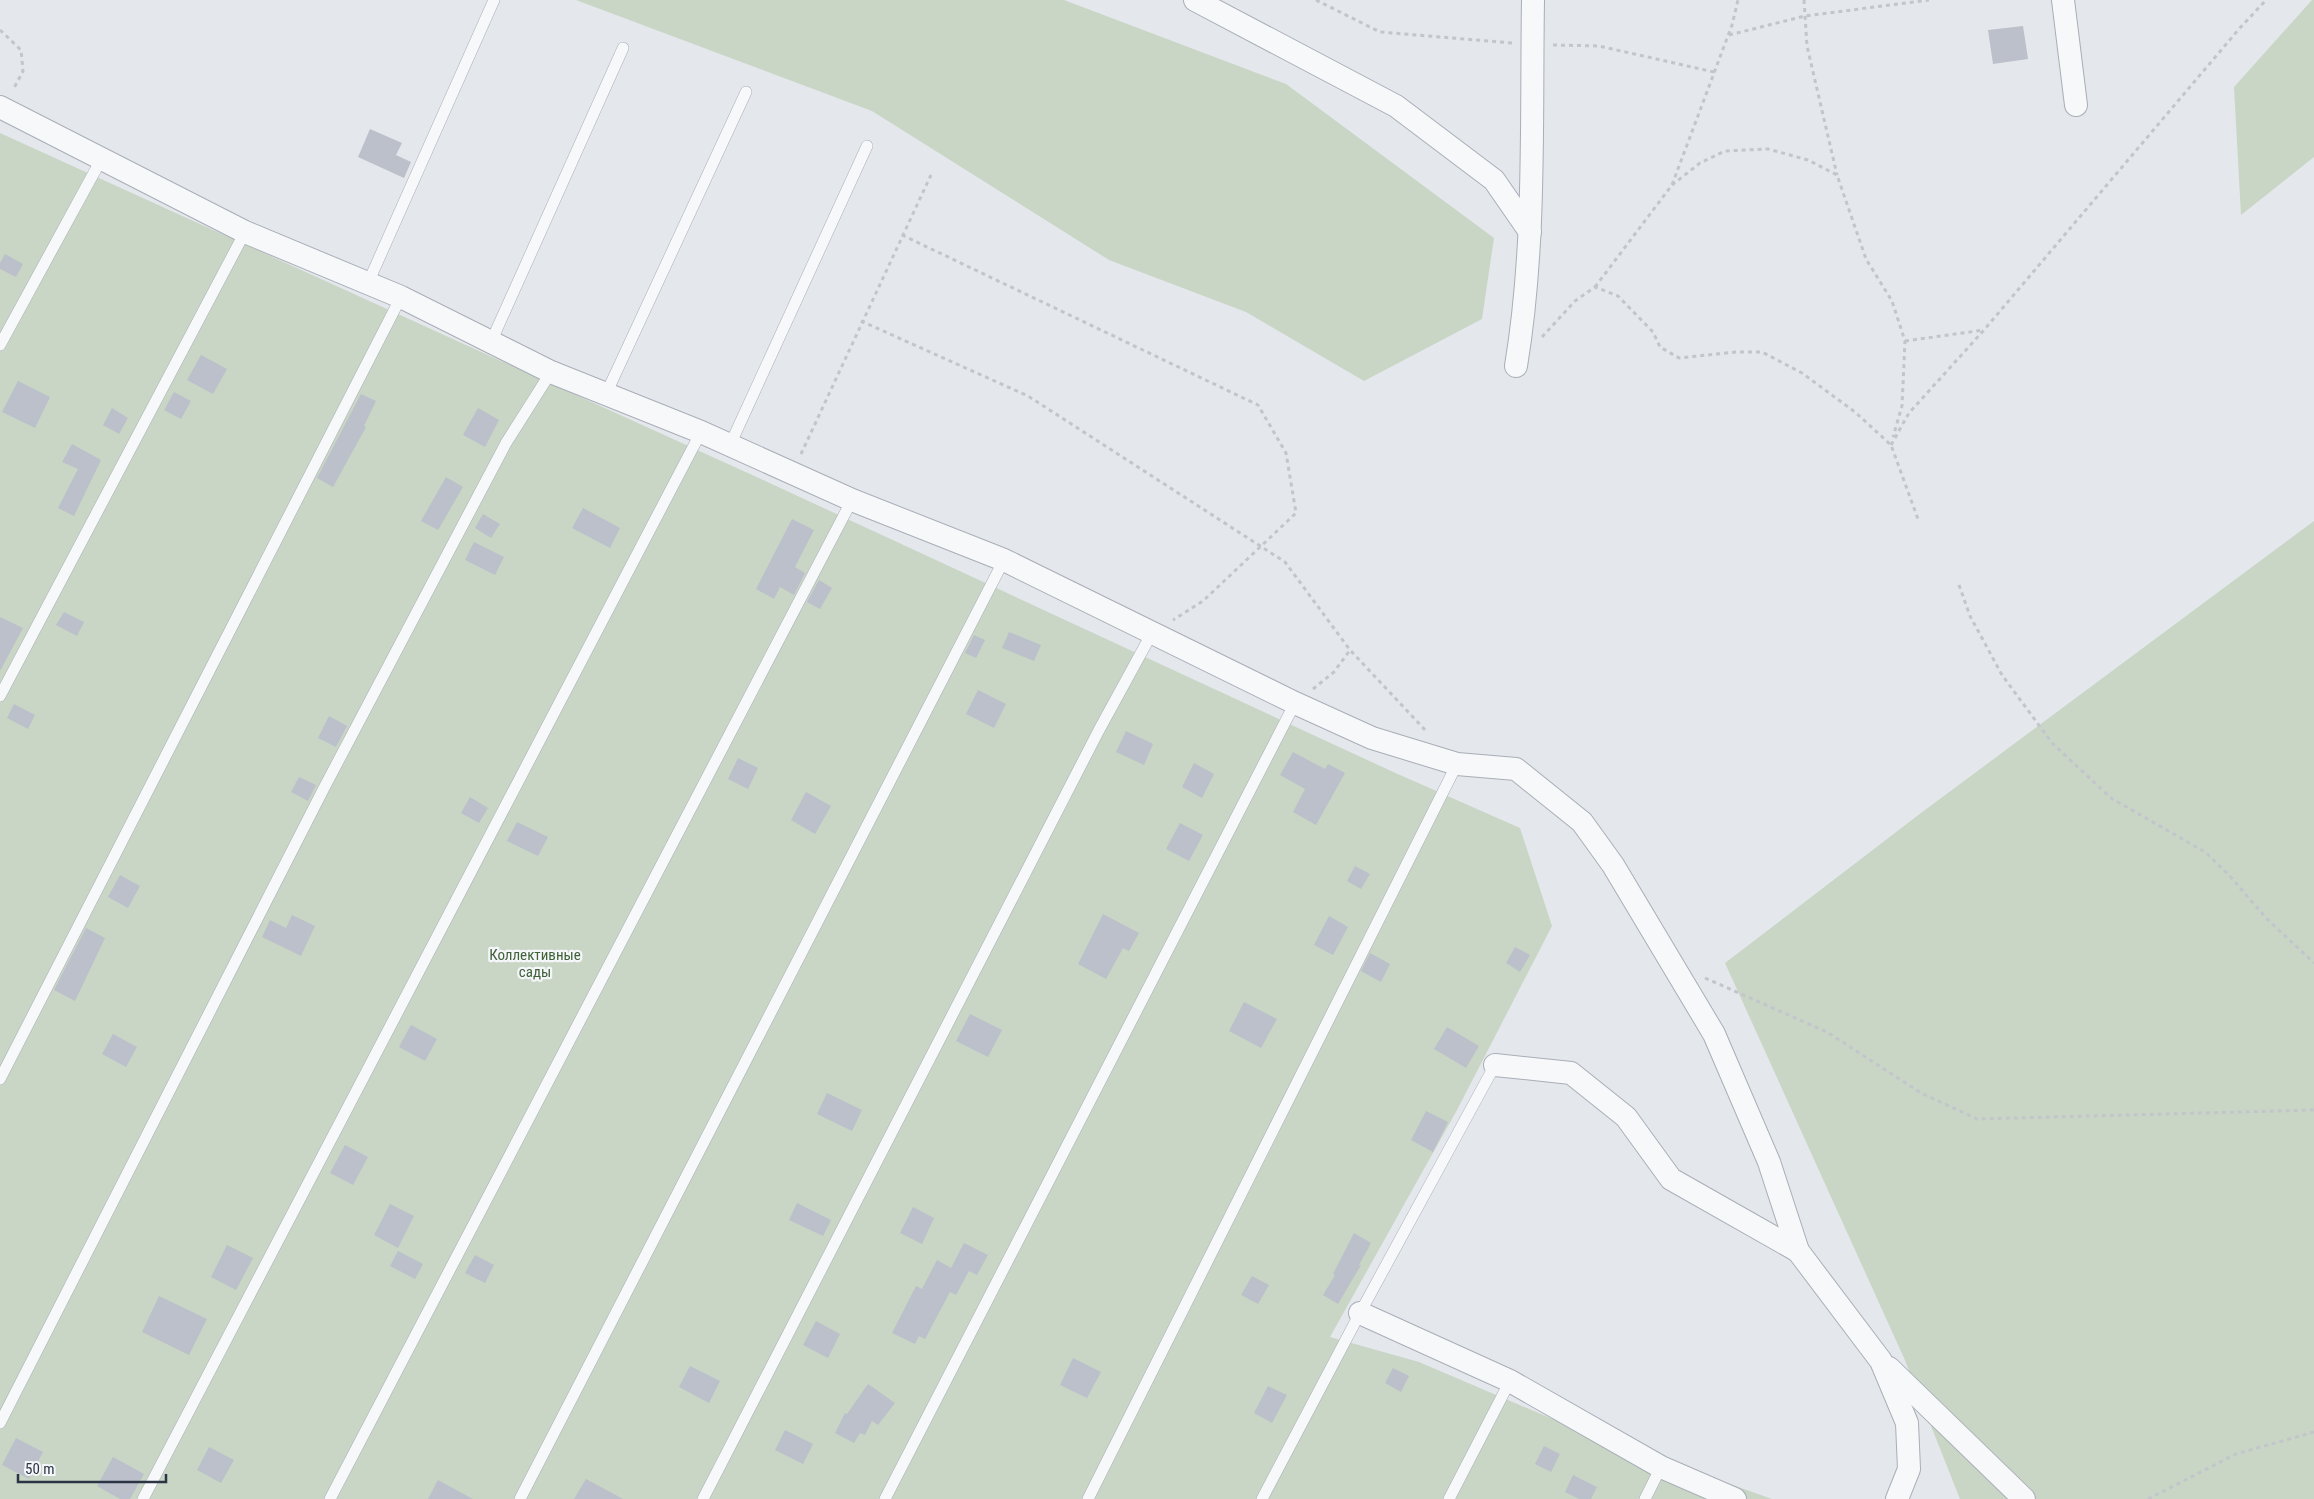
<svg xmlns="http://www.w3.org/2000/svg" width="2314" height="1499" font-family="'Roboto Condensed',sans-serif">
	<rect width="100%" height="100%" fill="#e4e7ec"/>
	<g fill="#c9d6c5">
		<path d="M576 0H1064L1286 84 1494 238 1482 319 1364 381 1246 312 1109 260 872 111Z"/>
		<path d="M2312 0H2314V157L2241 215 2234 87Z"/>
		<path d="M0 133 761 479 1391 771 1520 828 1552 926 1457 1110 1330 1337 1419 1362 1576 1429 1772 1499H0Z"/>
		<path d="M2314 521V1499H1960L1904 1358 1725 963 1921 813Z"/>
	</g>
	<g fill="#bbc0ca">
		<path d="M2023 26 2028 59 1993 64 1988 30Z"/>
		<path d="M370 129 402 143 396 155 411 162 404 178 358 157Z"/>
		<path d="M5 254 23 264 16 277 0 269V263Z"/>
		<path d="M201 355 227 369 213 394 187 380Z"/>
		<path d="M18 381 50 397 35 428 2 412Z"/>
		<path d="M174 392 191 401 181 419 164 410Z"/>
		<path d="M361 394 376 401 364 426 366 427 333 487 317 478Z"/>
		<path d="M112 408 128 418 119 434 103 425Z"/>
		<path d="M478 408 499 420 485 447 463 435Z"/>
		<path d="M72 444 101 460 74 516 58 508 78 469 62 462Z"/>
		<path d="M446 477 463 487 438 530 421 521Z"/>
		<path d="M583 508 620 528 610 548 572 528Z"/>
		<path d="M483 514 500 524 491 538 475 528Z"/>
		<path d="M792 519 814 530 795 567 805 573 794 595 780 587 774 599 756 589Z"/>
		<path d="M474 542 504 557 495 575 465 560Z"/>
		<path d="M819 580 832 588 820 609 807 602Z"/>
		<path d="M64 612 84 622 77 636 56 625Z"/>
		<path d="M0 617 23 628 0 671Z"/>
		<path d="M1009 632 1041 645 1034 661 1002 648Z"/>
		<path d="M974 635 985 640 976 658 965 653Z"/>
		<path d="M978 690 1006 704 994 728 966 714Z"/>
		<path d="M14 704 35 715 28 729 7 718Z"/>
		<path d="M329 716 347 726 336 747 318 738Z"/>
		<path d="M1126 731 1153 744 1144 765 1116 752Z"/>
		<path d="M1293 752 1325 769 1328 764 1345 773 1316 825 1293 812 1305 789 1280 775Z"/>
		<path d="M738 758 758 768 748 789 728 779Z"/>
		<path d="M1194 763 1214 774 1202 798 1182 787Z"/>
		<path d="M299 777 316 785 308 801 291 792Z"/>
		<path d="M806 792 831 806 815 834 791 820Z"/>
		<path d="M470 797 488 808 479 823 461 813Z"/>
		<path d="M517 822 548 837 538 856 507 841Z"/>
		<path d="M1180 823 1203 835 1189 861 1166 849Z"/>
		<path d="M1355 866 1370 874 1361 889 1347 881Z"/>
		<path d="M120 875 140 886 128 908 108 897Z"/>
		<path d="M1103 914 1139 933 1129 951 1123 948 1106 979 1078 964Z"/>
		<path d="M292 915 315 926 301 956 262 937 270 920 286 928Z"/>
		<path d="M1329 916 1348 927 1333 955 1314 945Z"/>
		<path d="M86 928 105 938 75 1001 54 990Z"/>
		<path d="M1515 947 1530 955 1520 972 1506 963Z"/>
		<path d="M1370 953 1390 964 1381 982 1361 971Z"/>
		<path d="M1244 1002 1277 1019 1261 1048 1229 1031Z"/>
		<path d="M970 1014 1002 1030 988 1057 956 1041Z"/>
		<path d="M411 1025 437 1039 425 1061 399 1047Z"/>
		<path d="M1447 1027 1479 1046 1466 1068 1434 1049Z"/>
		<path d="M113 1034 137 1047 126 1067 102 1054Z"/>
		<path d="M827 1093 862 1110 852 1131 817 1114Z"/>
		<path d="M1426 1111 1448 1122 1433 1152 1411 1140Z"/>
		<path d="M345 1145 368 1157 353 1185 330 1173Z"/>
		<path d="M797 1203 831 1220 823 1236 789 1220Z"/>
		<path d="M390 1204 414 1216 398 1248 374 1235Z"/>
		<path d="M913 1207 934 1218 922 1244 900 1233Z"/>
		<path d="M1354 1233 1371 1243 1359 1265H1361L1338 1304 1323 1295 1335 1275 1333 1274Z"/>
		<path d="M964 1243 988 1255 977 1275 969 1271 956 1295 950 1292 925 1339 919 1336 915 1344 892 1333 916 1286 922 1289 937 1260 951 1268Z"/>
		<path d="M227 1245 253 1258 236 1290 211 1277Z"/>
		<path d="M398 1251 423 1264 415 1279 390 1266Z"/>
		<path d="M475 1255 494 1265 485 1283 465 1273Z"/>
		<path d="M1252 1276 1269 1285 1258 1304 1241 1295Z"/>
		<path d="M159 1296 207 1319 189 1355 142 1332Z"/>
		<path d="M816 1321 840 1334 828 1358 803 1345Z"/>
		<path d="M1073 1358 1101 1372 1087 1398 1060 1385Z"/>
		<path d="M690 1366 720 1381 709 1403 679 1387Z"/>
		<path d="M1393 1368 1409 1376 1401 1392 1385 1383Z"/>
		<path d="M868 1384 895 1403 878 1425 872 1421 865 1435 860 1433 854 1443 835 1433 845 1413 847 1414Z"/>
		<path d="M1268 1386 1287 1395 1272 1423 1254 1413Z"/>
		<path d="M785 1430 813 1444 803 1464 775 1450Z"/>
		<path d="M16 1438 43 1452 29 1479 2 1465Z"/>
		<path d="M1544 1446 1560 1454 1551 1472 1535 1464Z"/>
		<path d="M209 1447 234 1460 221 1483 197 1470Z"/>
		<path d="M113 1457 144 1474 130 1499H120L97 1486Z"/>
		<path d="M1573 1475 1597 1487 1591 1499H1579L1565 1492Z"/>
		<path d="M586 1479 623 1499H574Z"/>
		<path d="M438 1480 473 1499H428Z"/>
	</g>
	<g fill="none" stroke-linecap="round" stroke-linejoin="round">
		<g stroke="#a9aeb7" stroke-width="12">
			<g id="service">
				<path d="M368 283 494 0"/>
				<path d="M491 342 623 48"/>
				<path d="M0 345 102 158"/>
				<path d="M606 394 746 92"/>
				<path d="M730 445 867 146"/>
				<path d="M0 696 245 232"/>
				<path d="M0 1079 401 297"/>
				<path d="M0 1423 324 788 506 443 551 372"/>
				<path d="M143 1499 701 432"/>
				<path d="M330 1499 852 500"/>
				<path d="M520 1499 1004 560"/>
				<path d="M703 1499 1099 730 1152 633"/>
				<path d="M885 1499 1295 703"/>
				<path d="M1088 1499 1457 764"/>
				<path d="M1262 1499 1360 1313 1495 1065"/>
				<path d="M1449 1499 1510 1381"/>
				<path d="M1645 1499 1661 1467"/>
			</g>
		</g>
		<g stroke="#a9aeb7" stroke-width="24">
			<g id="minor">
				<path d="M1195 0 1396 106 1494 180 1530 232"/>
				<path d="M2063 0 2076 105"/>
				<path d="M0 107 245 232 401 297 551 372 701 432 852 500 1004 560 1295 703 1372 738 1457 764 1516 769 1582 822 1613 865 1714 1034 1769 1162 1798 1251 1881 1361 1907 1423 1909 1469 1897 1499"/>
				<path d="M1516 366C1536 245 1531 122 1533 0"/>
				<path d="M1495 1065 1571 1073 1626 1117 1671 1179 1798 1251"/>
				<path d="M1360 1313 1510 1381 1661 1467 1735 1499"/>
				<path d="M1889 1368 2024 1499"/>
			</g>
		</g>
		<g stroke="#c2c5cb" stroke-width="3" stroke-dasharray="4 4" stroke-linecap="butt">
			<path d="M1316 0 1380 32 1512 43"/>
			<path d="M1804 0 1807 46 1837 175"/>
			<path d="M0 30 21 50 23 71 13 90"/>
			<path d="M1729 35 1805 16 1929 0"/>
			<path d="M1553 45 1599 46 1714 72"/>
			<path d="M1672 185 1700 163 1725 151 1768 149 1808 160 1837 175 1866 259 1892 301 1905 341 1902 406 1893 437"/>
			<path d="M902 235 1258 405 1286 453 1296 513 1203 601 1173 620"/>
			<path d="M1595 287 1672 185 1732 25 1738 0"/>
			<path d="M861 321 1028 396 1285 562 1350 650 1427 732"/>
			<path d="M1542 337 1575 301 1595 287 1618 296 1653 332 1660 347 1679 358 1736 352H1762L1802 373 1855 412 1891 445 1918 519"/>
			<path d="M1905 341 1984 330"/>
			<path d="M1891 445 1909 413 1984 330 2239 29 2266 0"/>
			<path d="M801 454 931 175"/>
			<path d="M1959 585 1970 616 2002 675 2052 743 2111 798 2205 852 2229 875 2267 919 2314 963"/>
			<path d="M1313 689 1334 672 1350 650"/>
			<path d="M1705 978 1827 1032 1921 1093 1977 1119 2314 1110"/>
			<path d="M2148 1499 2236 1454 2314 1432"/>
		</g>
		<use href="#service" stroke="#f7f8fa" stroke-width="11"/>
		<use href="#minor" stroke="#f7f8fa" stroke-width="22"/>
	</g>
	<g text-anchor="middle" stroke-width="4.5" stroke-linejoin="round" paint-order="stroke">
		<g font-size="15" fill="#3f6138" stroke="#f4f6f9">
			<text x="535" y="960">Коллективные<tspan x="535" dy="17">сады</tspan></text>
		</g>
	</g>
	<path d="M18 1474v8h148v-8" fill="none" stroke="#2b3445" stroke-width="2.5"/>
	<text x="25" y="1474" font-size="15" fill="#2b3445" stroke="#f4f6f9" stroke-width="4" paint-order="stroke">50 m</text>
</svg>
